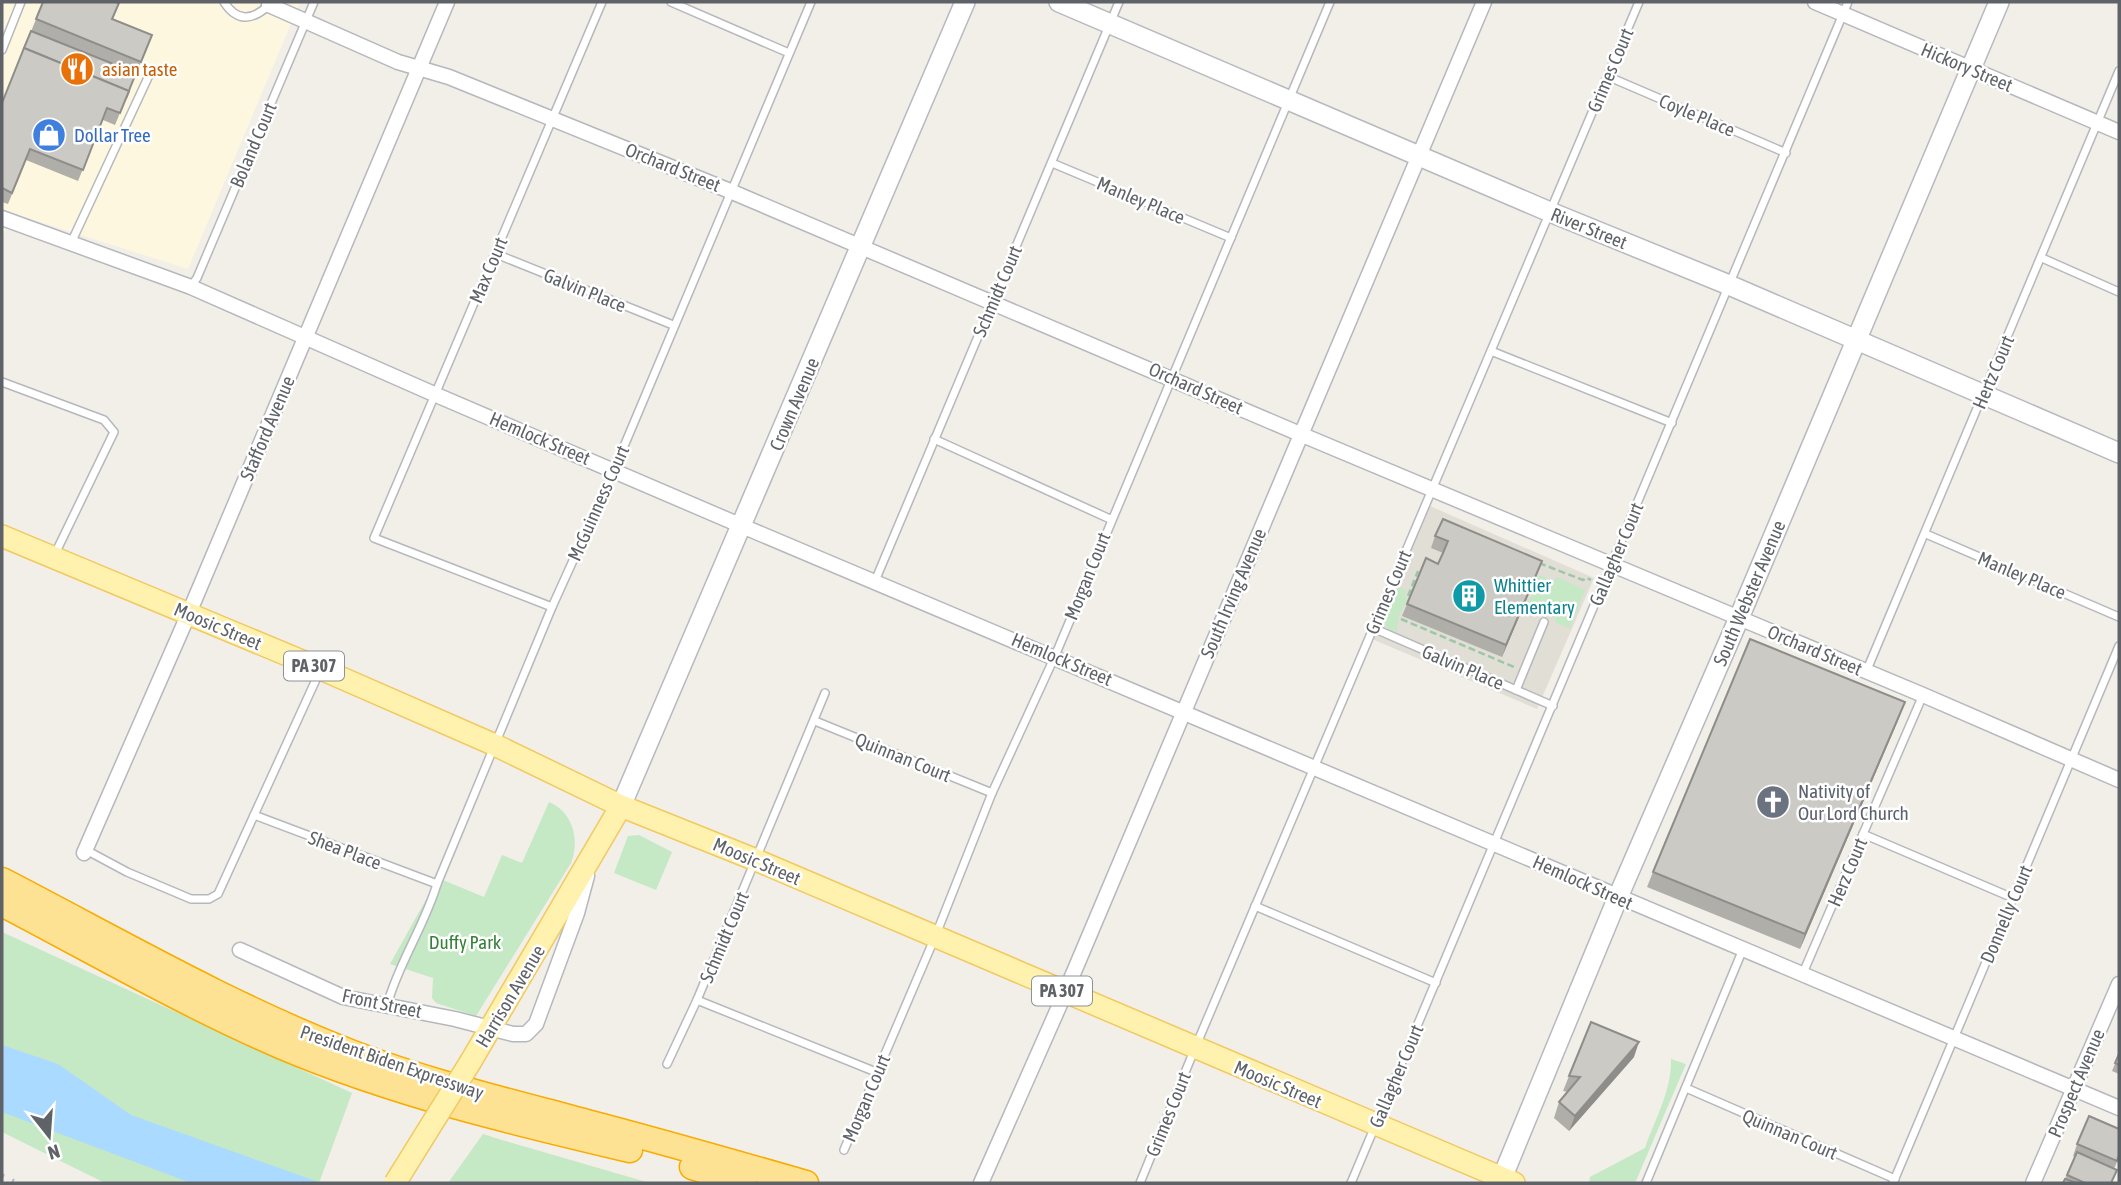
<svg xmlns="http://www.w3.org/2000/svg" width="2121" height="1185" font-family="'Asap Condensed',sans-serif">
	<rect width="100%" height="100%" fill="#f1efe8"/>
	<path fill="#fef7e0" d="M2 2H300L188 269 12 213 2 238Z"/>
	<path fill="#e1ded6" d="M1430 506 1594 578 1537 709 1372 639Z"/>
	<g fill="#c5e8c5">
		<path d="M1539 575 1554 581 1557 577 1585 590 1570 628 1556 623 1555 617 1540 610 1536 615 1525 611Z"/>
		<path d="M1398 587 1407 591 1405 597 1408 599 1399 615 1396 635C1374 625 1391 603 1398 587Z"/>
		<path d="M549 802C573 812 580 840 571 863L476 1016 436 1003 432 998 433 978 390 964 438 878 484 897 502 855 522 863Z"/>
		<path d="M639 835 672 852 656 890 614 873 628 836Z"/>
		<path d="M2 932 352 1093 319 1183H105L2 1132Z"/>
		<path d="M1671 1059 1686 1064 1635 1183H1589L1590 1177 1645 1148C1655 1119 1672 1090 1671 1059Z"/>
		<path d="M483 1134 502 1140 650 1183H448Z"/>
	</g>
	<path fill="#aadaff" d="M2 1045 58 1064 131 1115 321 1183H191L2 1112Z"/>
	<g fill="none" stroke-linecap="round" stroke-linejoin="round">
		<g stroke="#b5b8bc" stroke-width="10">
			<g id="lane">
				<path d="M224 2C237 22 252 21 269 5"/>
				<path d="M671 2 789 53"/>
				<path d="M2 50 21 2"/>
				<path d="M1607 76 1786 153"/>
				<path d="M1052 163 1231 238"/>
				<path d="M71 243 152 69"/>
				<path d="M496 254 673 325"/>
				<path d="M2042 258 2119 292"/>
				<path d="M191 286 197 278 314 2"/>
				<path d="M1491 351 1672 423"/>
				<path d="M2 382 104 420 114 432 54 556"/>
				<path d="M934 439 1110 519"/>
				<path d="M1926 534 2119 617"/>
				<path d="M875 581 1119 2"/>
				<path d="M552 607 374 538 602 2"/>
				<path d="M1373 628 1553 706"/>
				<path d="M1866 672 2119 71"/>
				<path d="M1516 690 1544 622"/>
				<path d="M815 721 992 793"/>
				<path d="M254 815 437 884"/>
				<path d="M1863 834 2013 898"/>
				<path d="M86 850 127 872 191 899H209L218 894 319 673"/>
				<path d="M1255 906 1436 983"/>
				<path d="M1803 973 1923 695"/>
				<path d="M697 1000 876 1072"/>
				<path d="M387 1005C399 962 424 927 437 884L552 607 614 470 811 2"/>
				<path d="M667 1064 697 1000 825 693"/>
				<path d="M1686 1088 1895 1179"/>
				<path d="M844 1150 935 937 992 793 1055 656 1330 2"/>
				<path d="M1140 1183 1195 1048 1639 2"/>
				<path d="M1351 1183 1848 2"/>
				<path d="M1646 1183 1743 949"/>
				<path d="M1893 1183 2119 646"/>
			</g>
		</g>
		<g stroke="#b5b8bc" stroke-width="17">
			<g id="street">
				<path d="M1815 2 2119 132"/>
				<path d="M269 5 398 62 449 77 730 191 1300 434 1923 695 2119 780"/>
				<path d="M2 218 191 287 434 394 742 526 2119 1108"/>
				<path d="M84 853 189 613 447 2"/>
				<path d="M240 950 343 997 455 1019 513 1034H526L536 1024 577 913 587 876"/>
				<path d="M981 1183 1065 993 1484 2"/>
				<path d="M2033 1183 2119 984"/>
			</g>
		</g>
		<g stroke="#b6babf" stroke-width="22">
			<g id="secondary">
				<path d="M1059 2 1550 212 1729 285 2119 453"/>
				<path d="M621 806 965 2"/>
				<path d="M1502 1178 1618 897 1739 618 1999 2"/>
			</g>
		</g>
		<g stroke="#f2c960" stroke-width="24">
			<g id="primary">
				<path d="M2 536 321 669 495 745 621 806 756 860 1514 1183"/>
				<path d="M471 1061 621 806"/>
			</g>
		</g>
		<g stroke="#f9ab00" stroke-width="27">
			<g id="highway">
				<path d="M2 880C118 940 231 1006 353 1053 429 1082 509 1101 587 1122 660 1141 733 1162 806 1183"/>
				<path d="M2 904C94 952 185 1005 280 1046 393 1094 511 1122 630 1150"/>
				<path d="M692 1167 744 1183"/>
			</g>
		</g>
		<g stroke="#9cc7a9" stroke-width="2.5" stroke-dasharray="7 3.5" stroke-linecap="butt">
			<path d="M1539 563 1583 580 1587 578 1591 580"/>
			<path d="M1408 596 1418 571"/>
			<path d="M1401 619 1514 667"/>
		</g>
		<use href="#lane" stroke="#fff" stroke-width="7"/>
		<use href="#street" stroke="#fff" stroke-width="14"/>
		<use href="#secondary" stroke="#fff" stroke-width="19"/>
		<use href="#primary" stroke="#fff2af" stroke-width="21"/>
		<use href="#highway" stroke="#fde293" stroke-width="24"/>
		<path stroke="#b6b7b8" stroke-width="5" stroke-dasharray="2 9" stroke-linecap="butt" d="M2 1176 17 1183"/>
		<g stroke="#f2c960" stroke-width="24" stroke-linecap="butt">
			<path id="primary-bridge" d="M395 1183 471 1061"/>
		</g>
		<use href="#primary-bridge" stroke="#fff2af" stroke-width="21"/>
	</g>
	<g fill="#afaea9">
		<path d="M43 2H120L113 19 146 50 115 125 103 120 78 181 26 160 8 204 2 202V103Z"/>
		<path d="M1435 536 1538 572 1502 657 1402 616 1407 604 1438 564 1443 553 1431 548Z"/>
		<path d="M1899 718 1800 949 1647 887 1653 872Z"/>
		<path d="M2119 1054V1074L2112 1071Z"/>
		<path d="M1634 1057 1569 1131 1554 1118 1559 1102 1568 1092 1563 1091 1569 1076Z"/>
		<path d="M2119 1129V1157L2114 1169 2111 1183H2063L2075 1157 2073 1156 2077 1144Z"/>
	</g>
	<g fill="#8f8d8a">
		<path d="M1542 561 1538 572 1502 657 1506 645Z"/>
		<path d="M1905 702 1899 718 1800 949 1805 934Z"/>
		<path d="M1639 1042 1634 1057 1569 1131 1575 1116Z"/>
	</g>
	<g fill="#cccac5" stroke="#8f8d8a" stroke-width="2">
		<path d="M43 2H115L119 3 112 19 152 35 141 62 36 19Z"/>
		<path d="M31 31 136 73 126 98 129 91 24 48Z"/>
		<path d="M24 48 129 91 120 113 107 108 83 170 30 149 12 193 2 188V103Z"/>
		<path d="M1443 519 1542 561 1506 645 1407 604 1426 558 1438 564 1443 553 1448 541 1435 536Z"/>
		<path d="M1750 639 1905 702 1805 934 1653 872Z"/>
		<path d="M1591 1022 1639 1042 1575 1116 1559 1102 1580 1077 1569 1076Z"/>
		<path d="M2119 1054V1065L2115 1063Z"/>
		<path d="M2089 1116 2119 1129V1155L2117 1161 2077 1144Z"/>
		<path d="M2077 1152 2117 1170 2111 1183H2085L2067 1175Z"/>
		<path d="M2065 1179 2077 1183H2063Z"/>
	</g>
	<defs>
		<g id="restaurant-disc" transform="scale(1.75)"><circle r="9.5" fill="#e8710a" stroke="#fff"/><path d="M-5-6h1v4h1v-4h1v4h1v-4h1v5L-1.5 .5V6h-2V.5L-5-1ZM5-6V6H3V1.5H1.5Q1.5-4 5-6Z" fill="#fff"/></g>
		<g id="shop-disc" transform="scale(1.75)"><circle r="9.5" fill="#3f7fe0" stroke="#fff"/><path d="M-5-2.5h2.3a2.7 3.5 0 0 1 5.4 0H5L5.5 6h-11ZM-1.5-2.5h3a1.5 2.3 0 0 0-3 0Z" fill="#fff"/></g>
		<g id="building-disc" transform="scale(1.75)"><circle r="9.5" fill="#0f9aa8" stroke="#fff"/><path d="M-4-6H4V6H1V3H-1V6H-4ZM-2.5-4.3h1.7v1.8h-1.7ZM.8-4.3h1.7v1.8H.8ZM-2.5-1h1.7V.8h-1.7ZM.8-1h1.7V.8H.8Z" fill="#fff"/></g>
		<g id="church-disc" transform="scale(1.75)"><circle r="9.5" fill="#6b7280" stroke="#fff"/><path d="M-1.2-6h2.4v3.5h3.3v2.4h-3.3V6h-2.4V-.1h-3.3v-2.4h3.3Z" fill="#fff"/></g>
	</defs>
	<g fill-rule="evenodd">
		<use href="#restaurant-disc" x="77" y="69"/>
		<use href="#shop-disc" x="49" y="135"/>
		<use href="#building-disc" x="1469" y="596"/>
		<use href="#church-disc" x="1773" y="802"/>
	</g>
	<g text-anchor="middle" stroke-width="5" stroke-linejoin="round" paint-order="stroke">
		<g fill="#fff" stroke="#8f9295" stroke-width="2">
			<rect x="284" y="651.5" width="60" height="29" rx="5"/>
			<rect x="1032" y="976.5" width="60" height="29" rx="5"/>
		</g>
		<g font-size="18" font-weight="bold" fill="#5f6368">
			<text x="314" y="672">PA 307</text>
			<text x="1062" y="997">PA 307</text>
		</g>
		<g font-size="19" fill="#5f6368" stroke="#fff">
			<text transform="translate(1967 67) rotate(23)" y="7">Hickory Street</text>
			<text transform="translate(1610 70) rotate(-67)" y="7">Grimes Court</text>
			<text transform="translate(1697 115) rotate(23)" y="7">Coyle Place</text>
			<text transform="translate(253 145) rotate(-67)" y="7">Boland Court</text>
			<text transform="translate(673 167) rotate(22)" y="7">Orchard Street</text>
			<text transform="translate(1141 200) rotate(23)" y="7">Manley Place</text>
			<text transform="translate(1589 228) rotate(22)" y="7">River Street</text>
			<text transform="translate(488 270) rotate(-67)" y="7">Max Court</text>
			<text transform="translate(585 290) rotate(22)" y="7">Galvin Place</text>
			<text transform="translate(997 291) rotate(-67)" y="7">Schmidt Court</text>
			<text transform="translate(1993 372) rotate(-67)" y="7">Hertz Court</text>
			<text transform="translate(1196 388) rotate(24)" y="7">Orchard Street</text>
			<text transform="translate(794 404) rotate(-67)" y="7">Crown Avenue</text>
			<text transform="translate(267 428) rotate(-67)" y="7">Stafford Avenue</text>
			<text transform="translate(540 438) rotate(23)" y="7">Hemlock Street</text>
			<text transform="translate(598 503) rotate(-66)" y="7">McGuinness Court</text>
			<text transform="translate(1616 554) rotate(-67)" y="7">Gallagher Court</text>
			<text transform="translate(2022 575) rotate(23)" y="7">Manley Place</text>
			<text transform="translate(1087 576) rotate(-68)" y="7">Morgan Court</text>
			<text transform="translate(1388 592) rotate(-67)" y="7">Grimes Court</text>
			<text transform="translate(1233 593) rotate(-67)" y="7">South Irving Avenue</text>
			<text transform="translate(1749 593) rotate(-67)" y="7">South Webster Avenue</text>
			<text transform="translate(218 626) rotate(23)" y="7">Moosic Street</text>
			<text transform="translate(1815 650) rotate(23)" y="7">Orchard Street</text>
			<text transform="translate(1062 659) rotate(23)" y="7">Hemlock Street</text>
			<text transform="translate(1463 667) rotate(23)" y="7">Galvin Place</text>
			<text transform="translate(903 757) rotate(22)" y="7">Quinnan Court</text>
			<text transform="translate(345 850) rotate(21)" y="7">Shea Place</text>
			<text transform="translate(757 861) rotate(23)" y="7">Moosic Street</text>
			<text transform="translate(1847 872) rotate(-67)" y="7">Herz Court</text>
			<text transform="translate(1583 882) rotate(24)" y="7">Hemlock Street</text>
			<text transform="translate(2006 914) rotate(-67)" y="7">Donnelly Court</text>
			<text transform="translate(724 937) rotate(-67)" y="7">Schmidt Court</text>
			<text transform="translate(510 996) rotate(-59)" y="7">Harrison Avenue</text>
			<text transform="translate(382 1003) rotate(12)" y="7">Front Street</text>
			<text transform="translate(392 1062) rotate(19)" y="7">President Biden Expressway</text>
			<text transform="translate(1396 1076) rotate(-67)" y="7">Gallagher Court</text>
			<text transform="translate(2076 1083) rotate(-67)" y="7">Prospect Avenue</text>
			<text transform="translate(1278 1084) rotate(23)" y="7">Moosic Street</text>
			<text transform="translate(866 1098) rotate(-67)" y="7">Morgan Court</text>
			<text transform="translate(1168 1114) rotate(-68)" y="7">Grimes Court</text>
			<text transform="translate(1790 1134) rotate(23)" y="7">Quinnan Court</text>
		</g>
		<g font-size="19" fill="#c56008" stroke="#fff" text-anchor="start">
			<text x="102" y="76">asian taste</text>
		</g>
		<g font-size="19" fill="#366cbe" stroke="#fff" text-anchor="start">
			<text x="74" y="142">Dollar Tree</text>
		</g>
		<g font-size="19" fill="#0d838f" stroke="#fff" text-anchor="start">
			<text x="1494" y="592">Whittier<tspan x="1494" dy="22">Elementary</tspan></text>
		</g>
		<g font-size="19" fill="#5b616d" stroke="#fff" text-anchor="start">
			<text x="1798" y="798">Nativity of<tspan x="1798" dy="22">Our Lord Church</tspan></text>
		</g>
		<g font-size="19" fill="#348238" stroke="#fff">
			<text x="465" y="949">Duffy Park</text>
		</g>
	</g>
	<rect width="2121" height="1185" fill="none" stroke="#5f6368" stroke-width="7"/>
	<g transform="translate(49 1136) rotate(163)" stroke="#ffffff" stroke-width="5" paint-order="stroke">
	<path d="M0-5L12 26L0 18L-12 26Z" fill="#5f6368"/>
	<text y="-10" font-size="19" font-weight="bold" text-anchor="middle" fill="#5f6368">N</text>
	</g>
</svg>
